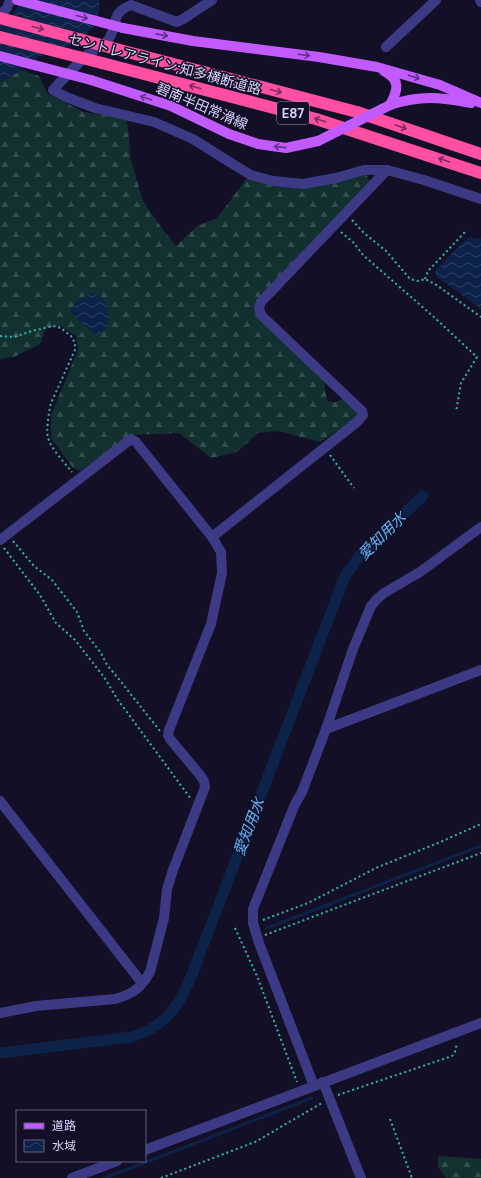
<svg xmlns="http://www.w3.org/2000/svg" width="481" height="1178" font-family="'DM Sans','Noto Sans JP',sans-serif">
	<defs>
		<pattern id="forest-firs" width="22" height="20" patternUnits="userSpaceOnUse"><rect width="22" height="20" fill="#12302f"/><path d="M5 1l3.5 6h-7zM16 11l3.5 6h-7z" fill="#344d4e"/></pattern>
		<pattern id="water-waves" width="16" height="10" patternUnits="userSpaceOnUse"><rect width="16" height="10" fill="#0c2248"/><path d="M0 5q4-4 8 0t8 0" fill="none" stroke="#2f4163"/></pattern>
	</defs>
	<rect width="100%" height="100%" fill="#130f26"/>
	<g fill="url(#forest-firs)">
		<path d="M22 70 39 76 48 94 84 112 127 119 131 160 143 201 161 227 176 246 197 226 217 218 247 178 273 186 303 189 366 174 371 183 256 309 324 380 327 401 335 402 344 398 359 413 350 423 320 442 278 431 258 433 237 452 211 458 179 433 132 435 80 471 73 468 51 438V415L78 350 76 336 61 326 46 328 40 344 14 357 0 359V82Z"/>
		<path d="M438 1156 481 1159V1178H446L438 1167Z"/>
	</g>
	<g fill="url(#water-waves)">
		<path d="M20 0H99V12L97 17 94 26 88 32 66 48 59 49 40 56 22 70 0 82V25C10 18 16 12 20 0Z"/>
		<path d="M468 237 481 239V309L436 276 435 271Z"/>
		<path d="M94 293C110 298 115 326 99 335L94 334 70 312C72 304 86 294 94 293Z"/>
	</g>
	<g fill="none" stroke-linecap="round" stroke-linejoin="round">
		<g stroke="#0c2248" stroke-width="3">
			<path d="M267 928 481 846"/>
			<path d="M105 1178 312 1098"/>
		</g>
		<path stroke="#0c2248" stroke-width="11" d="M0 1053 131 1037C165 1027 178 1008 191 977L345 576 362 553 423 496"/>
		<g stroke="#2fb8b0" stroke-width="2" stroke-dasharray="2 3" stroke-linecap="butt">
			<path d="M352 220 364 233 386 251 410 279 418 281 425 279 435 284 481 317"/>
			<path d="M341 232 354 243 363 255 435 318 477 357 461 383 456 412"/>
			<path d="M425 279 428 271 466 231"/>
			<path d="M0 336 14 337 32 331 53 326 61 328 71 336 75 343V350L51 403C49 411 46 430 48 438 52 450 64 462 72 472"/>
			<path d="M330 455 354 488"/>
			<path d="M13 541 34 566 52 580 77 612 84 631 101 653 107 665 118 678 160 731"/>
			<path d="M4 548 40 595 56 623 75 640 104 677 118 700 191 799"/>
			<path d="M263 920 308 903 378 867 438 843 481 824"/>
			<path d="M235 928 257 976 297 1082"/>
			<path d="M265 935 481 853"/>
			<path d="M338 1095 452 1056 455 1052 457 1043"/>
			<path d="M390 1119 412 1178"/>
			<path d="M161 1178 255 1142 322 1103"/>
		</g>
		<g stroke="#3d3a85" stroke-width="10">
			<path d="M212 0 183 19 177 22 131 5C110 14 119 21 110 37 106 46 95 49 88 54 76 65 64 78 53 90L66 97 95 108 154 122 193 139 231 163 251 175 273 181 303 184 336 178 364 170H387L424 180 481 199"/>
			<path d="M480 0 481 2"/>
			<path d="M0 15 7 8 10 0"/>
			<path d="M386 47 436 0"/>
			<path d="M212 537 357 422 363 415 362 411 261 315 259 308 261 302 387 170"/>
			<path d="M0 540 131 439 136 442 212 537 221 552 222 573 211 624 169 730 168 735 170 739 200 775 204 781 205 787 173 870 167 889 164 918 150 972C141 988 133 994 115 999L36 1006 0 1013"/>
			<path d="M326 729 481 670"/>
			<path d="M0 801 142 983"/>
			<path d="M323 1082 361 1178"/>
			<path d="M314 1086 259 943 253 923V909L295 804 302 792 326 729 353 649 371 606 377 599 384 593 420 572 481 527"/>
			<path d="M145 1150 481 1023"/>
			<path d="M72 1178 117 1161"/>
		</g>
		<g stroke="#c25bff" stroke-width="10">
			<path d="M123 28 193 41 319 57 377 67 440 85 481 103"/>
			<path d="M384 71C401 80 398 90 390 105"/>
			<path d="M91 80 171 106 229 134 258 144 286 148 318 141"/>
			<path d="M390 105C420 95 440 97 471 103"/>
		</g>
		<g stroke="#ff4fa3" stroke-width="12">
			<path d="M116 49 357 112 481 154"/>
			<path d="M102 63 316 119 481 173"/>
		</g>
		<g stroke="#c25bff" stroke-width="10">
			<path d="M17 0 123 28"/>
			<path d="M0 56 91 80"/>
			<path d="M318 141 390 105"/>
		</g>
		<g stroke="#ff4fa3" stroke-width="12">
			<path d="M0 18 116 49"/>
			<path d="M0 37 102 63"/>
		</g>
	</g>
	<defs><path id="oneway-shaft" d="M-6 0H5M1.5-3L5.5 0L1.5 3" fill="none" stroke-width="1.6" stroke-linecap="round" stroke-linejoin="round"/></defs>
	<g stroke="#623188">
		<use href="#oneway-shaft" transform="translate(82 17) rotate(15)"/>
		<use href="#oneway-shaft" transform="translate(162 35) rotate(11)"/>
		<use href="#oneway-shaft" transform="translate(304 55) rotate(7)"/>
		<use href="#oneway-shaft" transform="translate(414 77) rotate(17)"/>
		<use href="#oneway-shaft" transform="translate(146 98) rotate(-162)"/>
		<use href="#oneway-shaft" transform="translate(280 147) rotate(-174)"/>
	</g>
	<g stroke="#7d2c5e">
		<use href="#oneway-shaft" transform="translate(38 28) rotate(15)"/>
		<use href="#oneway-shaft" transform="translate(195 87) rotate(-165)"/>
		<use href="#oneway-shaft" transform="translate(276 91) rotate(15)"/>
		<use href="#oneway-shaft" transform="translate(320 120) rotate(-163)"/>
		<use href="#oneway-shaft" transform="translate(401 127) rotate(19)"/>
		<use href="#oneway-shaft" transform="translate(444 160) rotate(-161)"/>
	</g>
	<g text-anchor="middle" stroke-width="3" stroke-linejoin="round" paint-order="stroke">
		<rect fill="#130f26" stroke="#9e99be" stroke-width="1" x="277" y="102" width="32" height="22" rx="3"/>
		<g font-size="13" font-weight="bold" fill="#d9d4ff">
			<text x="293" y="118">E87</text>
		</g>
		<g font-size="14" fill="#d9d4ff" stroke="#130f26">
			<text transform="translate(165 64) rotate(15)" y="5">セントレアライン;知多横断道路</text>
			<text transform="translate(202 106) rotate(23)" y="5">碧南半田常滑線</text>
		</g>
		<g font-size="15" font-style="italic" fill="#62b6ff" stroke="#130f26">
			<text transform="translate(382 536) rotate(-45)" y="5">愛知用水</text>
			<text transform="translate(249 827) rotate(-69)" y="5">愛知用水</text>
		</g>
	</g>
	<rect x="16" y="1110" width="130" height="52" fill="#130f26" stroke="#625e7d"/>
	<rect x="24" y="1123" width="20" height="6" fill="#c25bff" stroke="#625e7d"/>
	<text x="52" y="1130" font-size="12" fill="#d9d4ff">道路</text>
	<rect x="24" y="1140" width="20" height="12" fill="url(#water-waves)" stroke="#625e7d"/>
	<text x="52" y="1150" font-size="12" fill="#d9d4ff">水域</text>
</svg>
